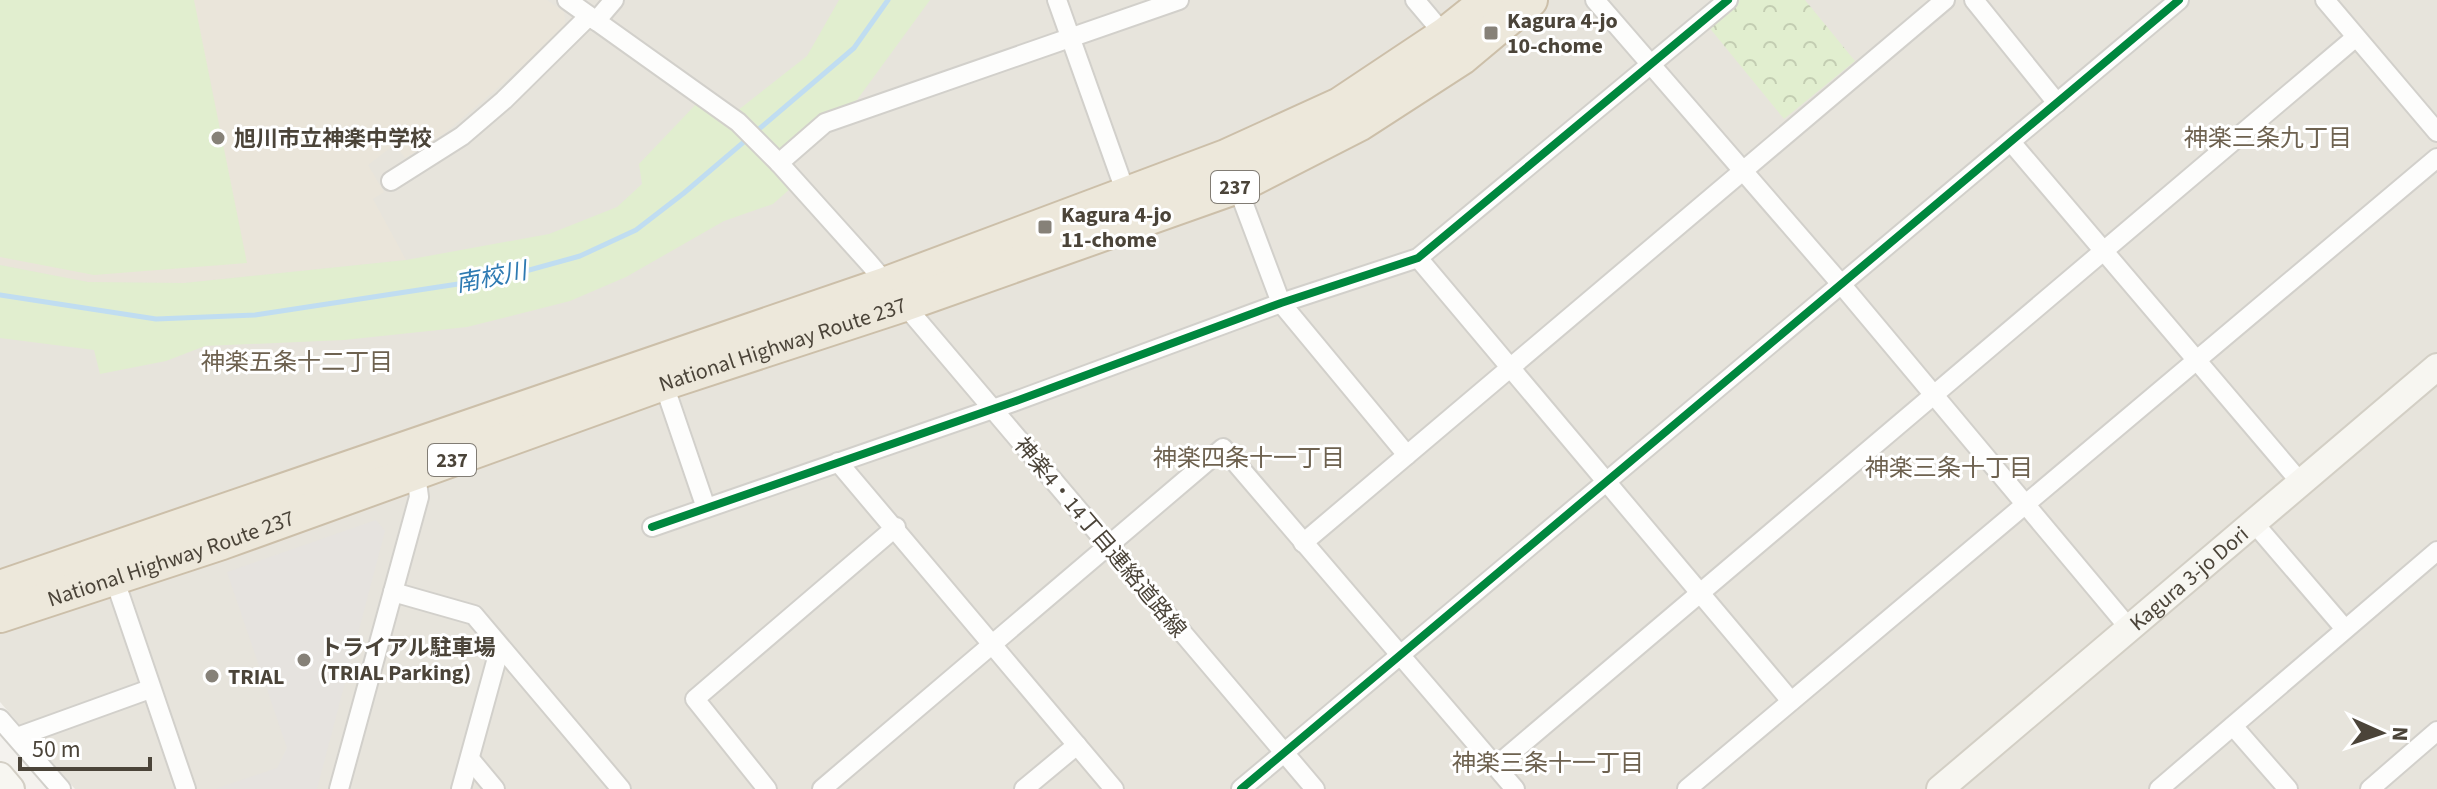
<svg xmlns="http://www.w3.org/2000/svg" width="2437" height="789" font-family="'Source Sans 3','Noto Sans JP',sans-serif">
	<defs>
		<pattern id="park-crowns" width="20" height="18" patternUnits="userSpaceOnUse" patternTransform="scale(2)"><rect width="20" height="18" fill="#e1eecf"/><path d="M2 6a3 3 0 1 1 6 0M12 15a3 3 0 1 1 6 0" fill="none" stroke="#c3cdb2"/></pattern>
	</defs>
	<rect width="100%" height="100%" fill="#f4f2ee"/>
	<path fill="#e7e4dc" d="M0 0H2437V789H75L0 702Z"/>
	<path fill="#eae5da" d="M0 0H547L564 12 566 29 445 133 405 158 395 144 368 165 384 192 373 199 406 260 184 283 88 282 0 265Z"/>
	<g fill="#e1eecf">
		<path d="M0 0H194L247 263 94 275 0 257Z"/>
		<path d="M839 0H930L854 104 781 151 737 111 807 56Z"/>
		<path d="M700 100 726 121 791 188 773 204 724 221 626 277 570 301 467 327 344 340 205 346 166 361 100 374 94 350 0 338V265L88 282 184 283 406 260 549 234 617 207 642 184 639 164Z"/>
	</g>
	<path fill="url(#park-crowns)" d="M1740 0H1805L1855 61 1784 119 1708 26Z"/>
	<path fill="#e6e3df" d="M376 520 385 531 317 789H215L277 768 287 748 227 572Z"/>
	<g fill="none" stroke-linecap="round" stroke-linejoin="round">
		<path stroke="#c0ddf1" stroke-width="5" d="M0 295 156 319 255 315 504 277 580 256 636 230 684 193 854 48 888 0"/>
		<g stroke="#d2d0cb" stroke-width="22">
			<g id="street">
				<path d="M567 0 738 122 779 163 869 263 1315 789"/>
				<path d="M1057 0 1128 199"/>
				<path d="M1415 0 1448 39"/>
				<path d="M1595 0 1841 284 2129 628"/>
				<path d="M1974 0 2057 103"/>
				<path d="M2325 0 2437 132"/>
				<path d="M596 21 614 0"/>
				<path d="M2011 142 2301 483"/>
				<path d="M779 163 825 123 1179 0"/>
				<path d="M1234 178 1281 303 1407 455"/>
				<path d="M391 181 462 136 504 100 589 16"/>
				<path d="M1418 258 1791 701"/>
				<path d="M662 379 706 508"/>
				<path d="M838 462 1114 789"/>
				<path d="M2254 523 2345 629"/>
				<path d="M652 527 1013 402 1281 303 1418 258 1728 0"/>
				<path d="M1303 543 1945 0"/>
				<path d="M112 572 186 789"/>
				<path d="M393 592 474 615 621 789"/>
				<path d="M0 719 61 789"/>
				<path d="M2233 726 2288 789"/>
				<path d="M17 737 150 689"/>
				<path d="M470 759 495 789"/>
				<path d="M1496 766 2356 37"/>
				<path d="M339 789 419 497 415 467"/>
				<path d="M461 789 500 647"/>
				<path d="M767 789 695 699 896 527"/>
				<path d="M822 789 1223 448 1515 789"/>
				<path d="M1024 789 1077 745"/>
				<path d="M1241 789 2179 0"/>
				<path d="M1687 789 2437 158"/>
				<path d="M2159 789 2437 551"/>
				<path d="M2370 789 2437 731"/>
			</g>
		</g>
		<g stroke="#d3cfc5" stroke-width="30">
			<g id="secondary">
				<path d="M0 776 11 789"/>
				<path id="s1" d="M1940 789 2437 367"/>
			</g>
		</g>
		<g stroke="#ccbfa9" stroke-width="38">
			<g id="highway">
				<path d="M0 588 887 284 1226 157 1340 105 1445 35 1489 0"/>
				<path id="s2" d="M0 615 222 542 663 383 904 304 1237 186 1360 123 1462 57 1530 0"/>
			</g>
		</g>
		<use href="#street" stroke="#fdfdfc" stroke-width="18"/>
		<use href="#secondary" stroke="#f7f6f1" stroke-width="26"/>
		<use href="#highway" stroke="#ede8db" stroke-width="34"/>
		<g stroke="#fff" stroke-width="13">
			<g id="cycleway">
				<path d="M652 527 1013 402 1281 303 1418 258 1728 0"/>
				<path d="M1241 789 2179 0"/>
			</g>
		</g>
		<use href="#cycleway" stroke="#00873e" stroke-width="8"/>
	</g>
	<g fill="#868178" stroke="#fff" stroke-width="3">
		<rect x="1483" y="25" width="16" height="16" rx="4"/>
		<circle cx="218" cy="138" r="8"/>
		<rect x="1037" y="219" width="16" height="16" rx="4"/>
		<circle cx="304" cy="660" r="8"/>
		<circle cx="212" cy="676" r="8"/>
	</g>
	<g text-anchor="middle" stroke-width="6" stroke-linejoin="round" paint-order="stroke">
		<g fill="#fff" stroke="#817c74" stroke-width="2">
			<rect x="1211" y="171" width="48" height="32" rx="6"/>
			<rect x="428" y="444" width="48" height="32" rx="6"/>
		</g>
		<g font-size="20" font-weight="bold" fill="#4b4439">
			<text x="1235" y="194">237</text>
			<text x="452" y="467">237</text>
		</g>
		<g font-size="22" font-weight="bold" fill="#4b4439" stroke="#fff" text-anchor="start">
			<text x="1507" y="28">Kagura 4-jo<tspan x="1507" dy="25">10-chome</tspan></text>
			<text x="234" y="146">旭川市立神楽中学校</text>
			<text x="1061" y="222">Kagura 4-jo<tspan x="1061" dy="25">11-chome</tspan></text>
			<text x="320" y="655">トライアル駐車場<tspan x="320" dy="25">(TRIAL Parking)</tspan></text>
			<text x="228" y="684">TRIAL</text>
		</g>
		<g font-size="22" fill="#4b4439" stroke="#fff">
			<text dy="8" stroke="none"><textPath href="#s2" startOffset="828">National Highway Route 237</textPath></text>
			<text transform="translate(1101 537) rotate(50)" y="8">神楽4・14丁目連絡道路線</text>
			<text dy="8" stroke="none"><textPath href="#s2" startOffset="180">National Highway Route 237</textPath></text>
			<text dy="8" stroke="none"><textPath href="#s1" startOffset="326">Kagura 3-jo Dori</textPath></text>
		</g>
		<g font-size="24" fill="#6e6250" stroke="#fff">
			<text x="2268" y="146">神楽三条九丁目</text>
			<text x="297" y="370">神楽五条十二丁目</text>
			<text x="1249" y="466">神楽四条十一丁目</text>
			<text x="1949" y="476">神楽三条十丁目</text>
			<text x="1548" y="771">神楽三条十一丁目</text>
		</g>
		<g font-size="24" font-style="italic" fill="#2e7ab2" stroke="#fff">
			<text transform="translate(491 277) rotate(-11)" y="8">南校川</text>
		</g>
	</g>
	<g transform="translate(2381 733) rotate(93)" stroke="#ffffff" stroke-width="6" paint-order="stroke">
	<path d="M0-6L14 30L0 20L-14 30Z" fill="#4b4439"/>
	<text y="-12" font-size="22" font-weight="bold" text-anchor="middle" fill="#4b4439">N</text>
	</g>
	<path d="M20 757v12h130v-12" fill="none" stroke="#4b4439" stroke-width="4"/>
	<text x="32" y="757" font-size="24" fill="#4b4439" stroke="#ffffff" stroke-width="6" paint-order="stroke">50 m</text>
</svg>
